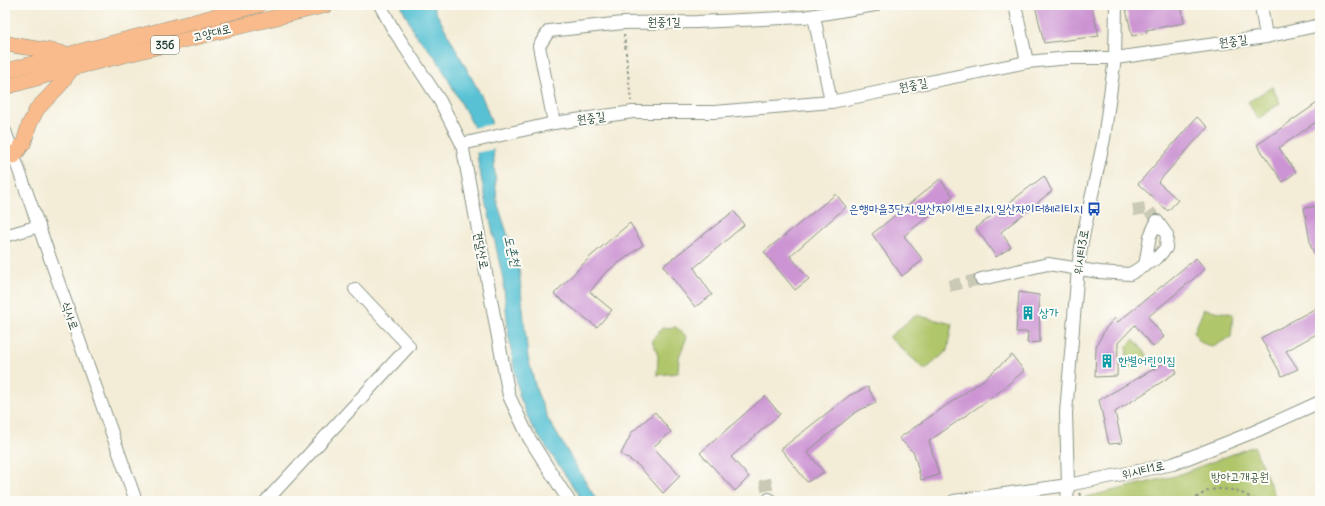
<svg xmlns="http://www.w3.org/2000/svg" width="1325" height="506" font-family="Delius,'Poor Story',sans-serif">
	<rect width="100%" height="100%" fill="#fdfcf7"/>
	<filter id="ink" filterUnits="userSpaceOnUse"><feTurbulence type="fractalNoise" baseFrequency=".025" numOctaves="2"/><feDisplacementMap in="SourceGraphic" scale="8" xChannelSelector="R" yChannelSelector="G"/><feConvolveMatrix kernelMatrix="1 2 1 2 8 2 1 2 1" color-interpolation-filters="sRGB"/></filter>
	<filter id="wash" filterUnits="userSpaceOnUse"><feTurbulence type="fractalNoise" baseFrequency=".012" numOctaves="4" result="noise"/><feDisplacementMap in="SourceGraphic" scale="16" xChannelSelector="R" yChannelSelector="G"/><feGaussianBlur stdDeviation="0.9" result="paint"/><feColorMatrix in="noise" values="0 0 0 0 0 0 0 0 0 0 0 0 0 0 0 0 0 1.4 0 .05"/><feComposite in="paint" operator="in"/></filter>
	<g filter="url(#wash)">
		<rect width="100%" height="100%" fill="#f3ecd6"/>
		<g fill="#b0c66a" stroke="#68824f">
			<path d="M1272 87 1280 103 1258 119 1248 102Z"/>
			<path d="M1204 309 1233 314 1231 337 1212 347 1200 342 1194 332Z"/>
			<path d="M916 315 952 324 947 351 925 370 889 337Z"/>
			<path d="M676 327 687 337 679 357 678 373 657 375 658 356 652 340 662 328Z"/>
			<path d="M1134 339 1148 356 1134 368 1126 366 1127 346Z"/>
			<path d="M1254 446 1277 501H1083L1086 497 1175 476Z"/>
		</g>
		<path fill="#58c2d4" stroke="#3c8084" d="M401 5H432L483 99 491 121 497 202 519 270 528 358 537 392 548 419 597 501H583L531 425 519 395 509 338 503 279 479 168 473 125 437 59 415 34Z"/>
		<path fill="#f3ecd6" d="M493 124 495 149 475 153 471 128Z"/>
		<g id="blocks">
			<g fill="#cc94d3">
				<path d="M1035 5H1091L1099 36 1044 43Z"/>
				<path d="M1152 5H1181L1184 23 1146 30 1147 33 1132 36 1126 9Z"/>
				<path d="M1320 101V119L1279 148 1296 172 1283 182 1257 145Z"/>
				<path d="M1197 117 1208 127 1158 182 1178 200 1168 211 1138 184Z"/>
				<path d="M1044 176 1052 191 1001 232 1011 247 996 257 976 228Z"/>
				<path d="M940 179 953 196 904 236 923 260 902 276 872 234Z"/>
				<path d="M836 194 846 207 790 256 809 279 795 290 764 252Z"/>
				<path d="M1318 206 1320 217V265L1311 247 1304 208Z"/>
				<path d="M734 211 744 225 694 268 712 295 695 307 663 266Z"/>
				<path d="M630 223 643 245 605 273 590 292 612 310 597 327 554 294 591 256Z"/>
				<path d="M1196 258 1205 269 1148 317 1164 337 1153 347 1135 325 1118 343 1117 376 1095 377 1096 346 1106 328 1115 318 1118 322Z"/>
				<path d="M1019 292 1039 295 1040 342 1027 343 1028 332H1016Z"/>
				<path d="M1320 306V332L1286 351 1298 369 1282 376 1261 338Z"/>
				<path d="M1012 355 1024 371 994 396 929 441 939 475 921 480 914 453 899 438 982 381Z"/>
				<path d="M1170 360 1177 372 1115 412 1122 443 1109 444 1099 400Z"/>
				<path d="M868 387 876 403 857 411 807 452 824 472 807 482 781 449 850 395Z"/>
				<path d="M765 396 780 414 731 457 749 477 735 491 700 453Z"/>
				<path d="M655 412 671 432 653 447 680 476 663 493 639 466 621 454 632 432Z"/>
			</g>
		</g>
	</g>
	<g filter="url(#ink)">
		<use href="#blocks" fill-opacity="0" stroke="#899485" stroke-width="1"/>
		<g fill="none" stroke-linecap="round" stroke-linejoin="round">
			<g stroke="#c9c9b6" stroke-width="12" stroke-dasharray="12 6" stroke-linecap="butt">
				<path d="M1133 210 1147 208 1157 221"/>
				<path d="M949 286 981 279"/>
				<path d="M765 479 769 499"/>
			</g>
			<g stroke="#899485" stroke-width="14">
				<g id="minor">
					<path d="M380 5 393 29 440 101 462 144 509 396 529 438 569 501"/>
					<path d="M1015 5 1027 62"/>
					<path d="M1261 5 1266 37"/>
					<path d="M814 16 831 102"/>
					<path d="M554 123 539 46 549 31 623 23 697 22 804 17 875 5"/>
					<path d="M5 131 136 501"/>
					<path d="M462 144 554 123 633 112H715L831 102 1027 62 1069 58H1115L1266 37 1320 25"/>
					<path d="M5 236 39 226"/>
					<path d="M981 279 1048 264 1099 272 1130 274 1157 258 1166 248 1167 235 1157 221 1150 236 1145 266"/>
					<path d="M769 499V501"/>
					<path d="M266 501 409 346 355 289"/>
					<path d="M954 501 1068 485 1173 464 1256 431 1320 402"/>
					<path d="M1067 501 1068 485 1066 413 1078 268 1082 241 1104 139 1115 58 1116 5"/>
				</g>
			</g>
			<g stroke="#899485" stroke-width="16">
				<g id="major">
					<path d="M5 43C26 49 47 48 68 55"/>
					<path d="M5 71 259 5"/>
					<path d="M5 87 72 68 326 5"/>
					<path d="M5 151 14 156 24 142 29 125 37 109 59 86 72 68"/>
				</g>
			</g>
			<g stroke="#899485" stroke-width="2" stroke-dasharray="3 3" stroke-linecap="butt">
				<path d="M621 5 622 13"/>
				<path d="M624 34 631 101"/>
				<path d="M1079 493 1083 501"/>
				<path d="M1164 501 1175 498 1178 501"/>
				<path d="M1191 501C1197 498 1204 492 1210 490 1226 487 1243 491 1255 501"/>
				<path d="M1240 501 1241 499 1243 501"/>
			</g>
			<use href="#minor" stroke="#fff" stroke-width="12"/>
			<use href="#major" stroke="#fabb8c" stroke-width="15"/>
		</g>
	</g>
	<defs>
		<g id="bus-bare" transform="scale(1.08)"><path d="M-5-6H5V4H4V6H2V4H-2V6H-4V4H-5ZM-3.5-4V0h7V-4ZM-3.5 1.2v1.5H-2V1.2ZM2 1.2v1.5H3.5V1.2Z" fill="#1a4fb4" stroke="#fdfcf7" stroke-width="2.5" paint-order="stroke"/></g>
		<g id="building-bare" transform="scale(1.08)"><path d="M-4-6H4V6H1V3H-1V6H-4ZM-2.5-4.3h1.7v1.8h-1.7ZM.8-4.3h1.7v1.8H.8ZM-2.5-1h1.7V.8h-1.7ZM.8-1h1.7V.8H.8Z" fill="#0f9aa8" stroke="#fdfcf7" stroke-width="2.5" paint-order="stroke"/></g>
	</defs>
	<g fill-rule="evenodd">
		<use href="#bus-bare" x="1094" y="209"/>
		<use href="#building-bare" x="1028" y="313"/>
		<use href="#building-bare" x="1107" y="361"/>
	</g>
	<g text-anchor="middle" stroke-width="4" stroke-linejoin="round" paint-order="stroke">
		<rect fill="#fdfcf7" stroke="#62766e" stroke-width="1" x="151" y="36" width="28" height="18" rx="3"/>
		<g font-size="11" font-weight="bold" fill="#1f3d34">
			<text x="165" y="49">356</text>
		</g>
		<g font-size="12" fill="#1f3d34" stroke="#fdfcf7">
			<text x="664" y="26">원중1길</text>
			<text transform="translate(212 33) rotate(-14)" y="4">고양대로</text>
			<text transform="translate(1233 41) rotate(-8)" y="4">원중길</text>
			<text transform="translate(913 85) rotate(-12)" y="4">원중길</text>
			<text transform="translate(591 118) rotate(-8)" y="4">원중길</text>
			<text transform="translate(481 250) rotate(80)" y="4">견달산로</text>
			<text transform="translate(1081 252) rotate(-81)" y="4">위시티3로</text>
			<text transform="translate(70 316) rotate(71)" y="4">식사로</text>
			<text transform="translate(1143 470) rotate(-13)" y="4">위시티1로</text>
		</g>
		<g font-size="12" fill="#164399" stroke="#fdfcf7" text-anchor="end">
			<text x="1083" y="213">은행마을3단지.일산자이센트리지.일산자이더헤리티지</text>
		</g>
		<g font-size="12" fill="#0d838f" stroke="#fdfcf7" text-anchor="start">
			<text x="1039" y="317">상가</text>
			<text x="1118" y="365">한별어린이집</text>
		</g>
		<g font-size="12" fill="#435f42" stroke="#fdfcf7">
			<text x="1240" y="481">방아고개공원</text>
		</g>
		<g font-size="13" font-style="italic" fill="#2d5e5c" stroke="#fdfcf7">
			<text transform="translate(513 251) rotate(76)" y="5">도촌천</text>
		</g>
	</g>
	<rect width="1325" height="506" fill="none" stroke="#fdfcf7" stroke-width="20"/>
</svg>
